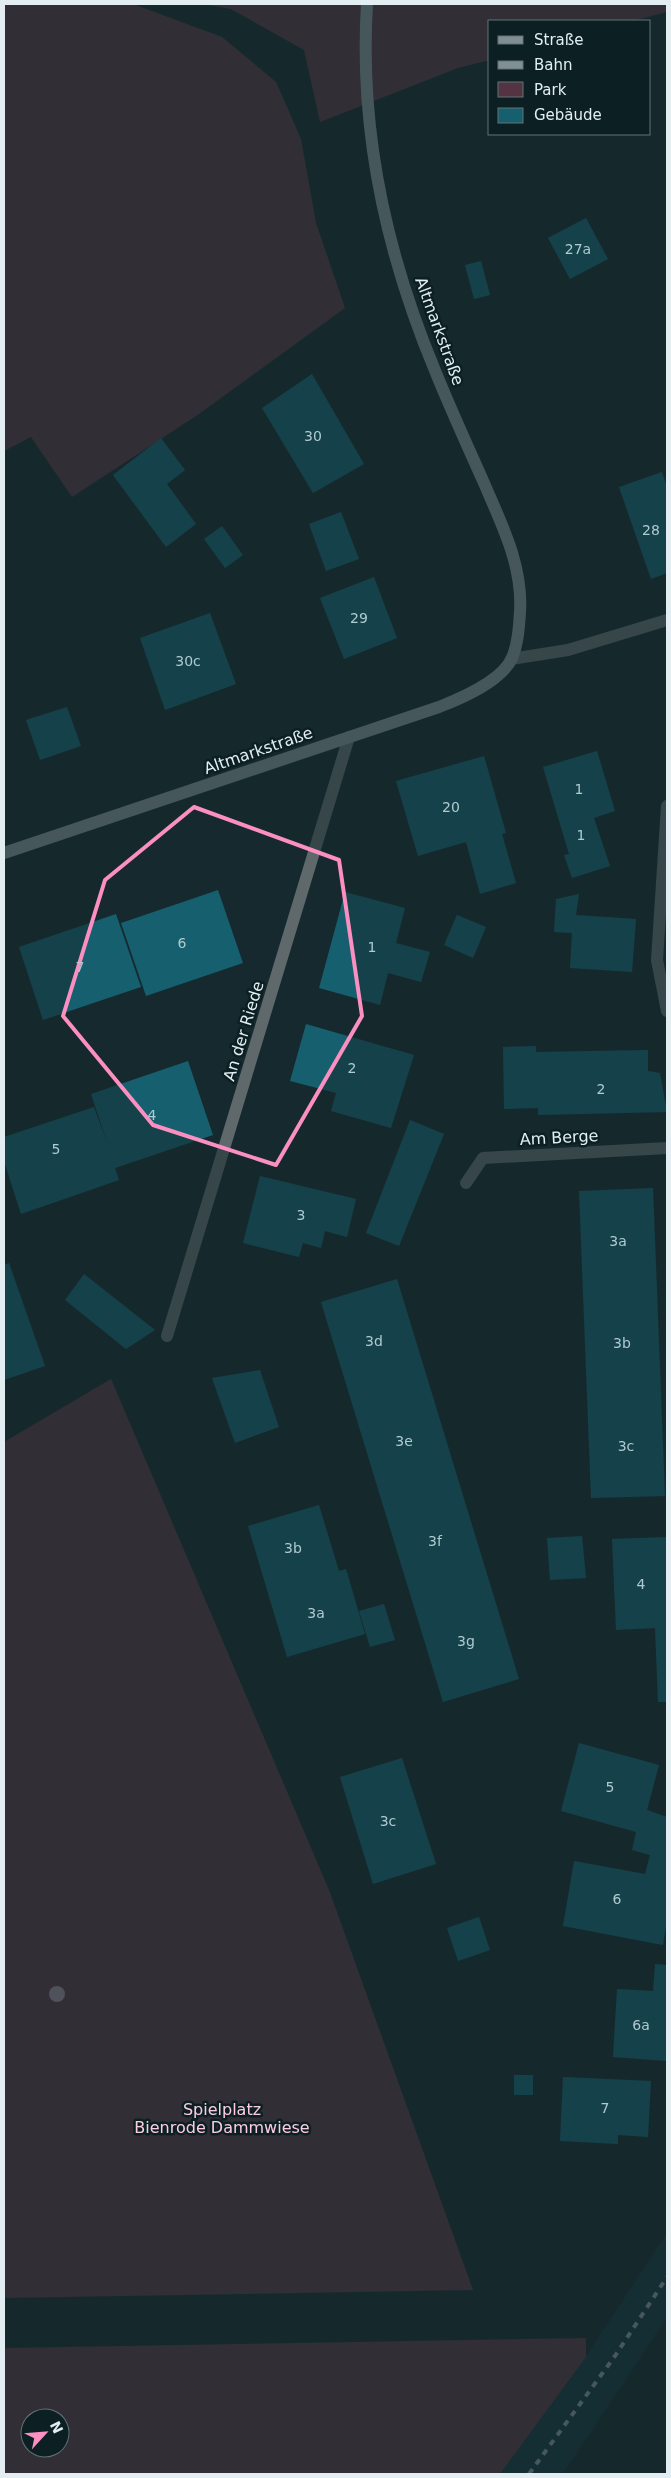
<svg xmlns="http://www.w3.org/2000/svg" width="671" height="2478" font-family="'DejaVu Sans',sans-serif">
	<rect width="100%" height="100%" fill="#16292e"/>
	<path fill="#16343a" d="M667 2233V2317L572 2460 561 2474H500L586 2357Z"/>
	<g fill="#543442" fill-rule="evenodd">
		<path d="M4 4H133L222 37 276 82 301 139 316 223 345 308 199 414 72 497 31 437 4 451Z"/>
		<path d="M203 4H667V12L632 21H490V60L458 68 320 122 304 50 231 9Z"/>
		<path d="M111 1379 329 1890 473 2290 4 2298V1442Z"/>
		<path d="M586 2338V2357L500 2474H4V2348ZM30 2418H60V2448H30Z"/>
	</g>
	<g fill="#165f6e">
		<path d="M586 218 608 259 570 279 548 238Z"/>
		<path d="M481 261 490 295 474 299 465 265Z"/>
		<path d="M312 374 364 464 313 493 262 408Z"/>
		<path d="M161 438 185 470 167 484 196 524 166 547 113 475Z"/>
		<path d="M662 472 667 487V573L651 579 619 487Z"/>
		<path d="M341 512 359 559 326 571 309 524Z"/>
		<path d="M222 526 243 555 225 568 204 539Z"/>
		<path d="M374 577 397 638 344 659 320 598Z"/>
		<path d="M210 613 236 684 165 710 140 638Z"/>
		<path d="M67 707 81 746 40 760 26 720Z"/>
		<path d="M597 751 615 811 594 818 610 866 572 878 564 855 569 854 543 767Z"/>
		<path d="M484 756 506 833 502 834 516 883 480 894 466 842 418 856 396 781Z"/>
		<path d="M218 890 243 963 146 996 121 923Z"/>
		<path d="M345 892 405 908 396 943 430 952 421 982 388 973 380 1005 319 988Z"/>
		<path d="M579 894 576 915 636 919 632 972 570 968 572 933 554 932 556 899Z"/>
		<path d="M116 914 141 987 43 1020 19 947Z"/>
		<path d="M457 915 486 927 473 958 444 945Z"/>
		<path d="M306 1024 414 1055 391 1128 331 1111 336 1093 290 1081Z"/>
		<path d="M536 1046V1052L648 1050V1071L660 1073 667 1112 538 1115V1108L504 1109 503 1047Z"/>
		<path d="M188 1061 213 1135 115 1168 119 1180 21 1214 4 1161V1137L94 1107 108 1145 91 1094Z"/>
		<path d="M410 1120 444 1134 399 1246 366 1233Z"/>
		<path d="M260 1176 356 1199 347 1237 325 1231 321 1248 303 1243 299 1257 243 1243Z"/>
		<path d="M653 1188 665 1496 591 1498 579 1191Z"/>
		<path d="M9 1263 45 1366 4 1380V1265Z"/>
		<path d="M84 1274 155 1330 126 1349 65 1300Z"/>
		<path d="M397 1279 519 1679 443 1702 321 1302Z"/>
		<path d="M260 1370 279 1427 235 1443 212 1378Z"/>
		<path d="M319 1505 339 1571 346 1569 365 1634 287 1657 248 1526Z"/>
		<path d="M582 1536 586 1578 550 1580 547 1538Z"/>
		<path d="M667 1537V1702H658L655 1628 616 1630 612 1539Z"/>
		<path d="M384 1604 395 1640 370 1647 359 1611Z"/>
		<path d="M579 1743 659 1765 647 1810 667 1817V1919L663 1945 563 1926 574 1861 645 1874 650 1855 632 1850 636 1832 561 1811Z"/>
		<path d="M402 1758 436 1864 373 1884 340 1777Z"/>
		<path d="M479 1917 490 1950 458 1961 447 1928Z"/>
		<path d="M655 1964 667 1965V2061L613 2057 617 1989 653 1991Z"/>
		<rect x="514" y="2075" width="19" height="20"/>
		<path d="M563 2077 651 2081 648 2137 618 2135V2144L560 2141Z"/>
	</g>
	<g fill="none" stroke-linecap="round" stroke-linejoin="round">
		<g stroke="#5f696b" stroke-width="12">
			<path d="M511 659 568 650 667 620"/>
			<path d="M667 806 657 960 667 1011"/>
			<path d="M466 1183 483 1158 667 1148"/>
			<path d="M167 1336 349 737"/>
		</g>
		<path stroke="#7f8e92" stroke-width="12" d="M4 853 439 707C462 698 502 681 512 658 518 644 519 627 520 612 523 566 502 525 484 483 468 447 451 410 436 373 387 256 359 131 367 4"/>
		<path stroke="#819094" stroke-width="4" stroke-dasharray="6 6" stroke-linecap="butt" d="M529 2474 615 2356 667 2277"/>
	</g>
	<circle fill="#958390" cx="57" cy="1994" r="8"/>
	<path d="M0 0H671V2478H0ZM194 807 339 860 362 1016 276 1165 153 1125 63 1016 105 880Z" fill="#16292e" fill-opacity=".55" fill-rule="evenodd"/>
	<path fill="none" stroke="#fc8fc1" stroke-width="4" stroke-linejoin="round" d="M194 807 339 860 362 1016 276 1165 153 1125 63 1016 105 880Z"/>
	<g text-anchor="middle" stroke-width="5" stroke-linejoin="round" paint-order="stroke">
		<g font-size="14" fill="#afcad0">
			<text x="578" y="254">27a</text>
			<text x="313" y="441">30</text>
			<text x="651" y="535">28</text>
			<text x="359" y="623">29</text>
			<text x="188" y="666">30c</text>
			<text x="579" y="794">1</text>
			<text x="451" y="812">20</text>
			<text x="581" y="840">1</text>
			<text x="182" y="948">6</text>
			<text x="372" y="952">1</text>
			<text x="80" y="972">7</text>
			<text x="352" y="1073">2</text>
			<text x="601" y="1094">2</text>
			<text x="152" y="1120">4</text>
			<text x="56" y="1154">5</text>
			<text x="301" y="1220">3</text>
			<text x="618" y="1246">3a</text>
			<text x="374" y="1346">3d</text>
			<text x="622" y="1348">3b</text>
			<text x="404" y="1446">3e</text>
			<text x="626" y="1451">3c</text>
			<text x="435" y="1546">3f</text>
			<text x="293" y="1553">3b</text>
			<text x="641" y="1589">4</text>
			<text x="316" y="1618">3a</text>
			<text x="466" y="1646">3g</text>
			<text x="610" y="1792">5</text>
			<text x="388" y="1826">3c</text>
			<text x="617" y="1904">6</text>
			<text x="641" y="2030">6a</text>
			<text x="605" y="2113">7</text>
		</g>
		<g font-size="16" fill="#e2eef1" stroke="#0c2024">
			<text transform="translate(440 331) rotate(70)" y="6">Altmarkstraße</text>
			<text transform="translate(258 750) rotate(-19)" y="6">Altmarkstraße</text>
			<text transform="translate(243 1031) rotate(-73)" y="6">An der Riede</text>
			<text transform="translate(559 1137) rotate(-3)" y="6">Am Berge</text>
		</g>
		<g font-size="16" fill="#fdcce0" stroke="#0c2024">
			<text x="222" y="2115">Spielplatz<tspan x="222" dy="18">Bienrode Dammwiese</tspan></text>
		</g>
	</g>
	<rect width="671" height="2478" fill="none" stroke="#e2eef1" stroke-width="10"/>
	<rect x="488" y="20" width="162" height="115" fill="#0c2024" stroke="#627276"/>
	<rect x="498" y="36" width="25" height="8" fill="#7f8e92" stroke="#627276"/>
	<text x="534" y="45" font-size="15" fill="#e2eef1">Straße</text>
	<rect x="498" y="61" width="25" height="8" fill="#819094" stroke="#627276"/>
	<text x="534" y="70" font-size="15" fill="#e2eef1">Bahn</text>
	<rect x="498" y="82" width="25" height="15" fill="#543442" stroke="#627276"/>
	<text x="534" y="95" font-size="15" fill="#e2eef1">Park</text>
	<rect x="498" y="108" width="25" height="15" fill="#165f6e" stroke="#627276"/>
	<text x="534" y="120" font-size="15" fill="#e2eef1">Gebäude</text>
	<g transform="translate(45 2433) rotate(64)"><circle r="24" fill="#0c2024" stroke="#627276"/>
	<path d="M0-4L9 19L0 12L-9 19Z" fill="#fc8fc1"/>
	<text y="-8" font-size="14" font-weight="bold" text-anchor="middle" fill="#e2eef1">N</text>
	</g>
</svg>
